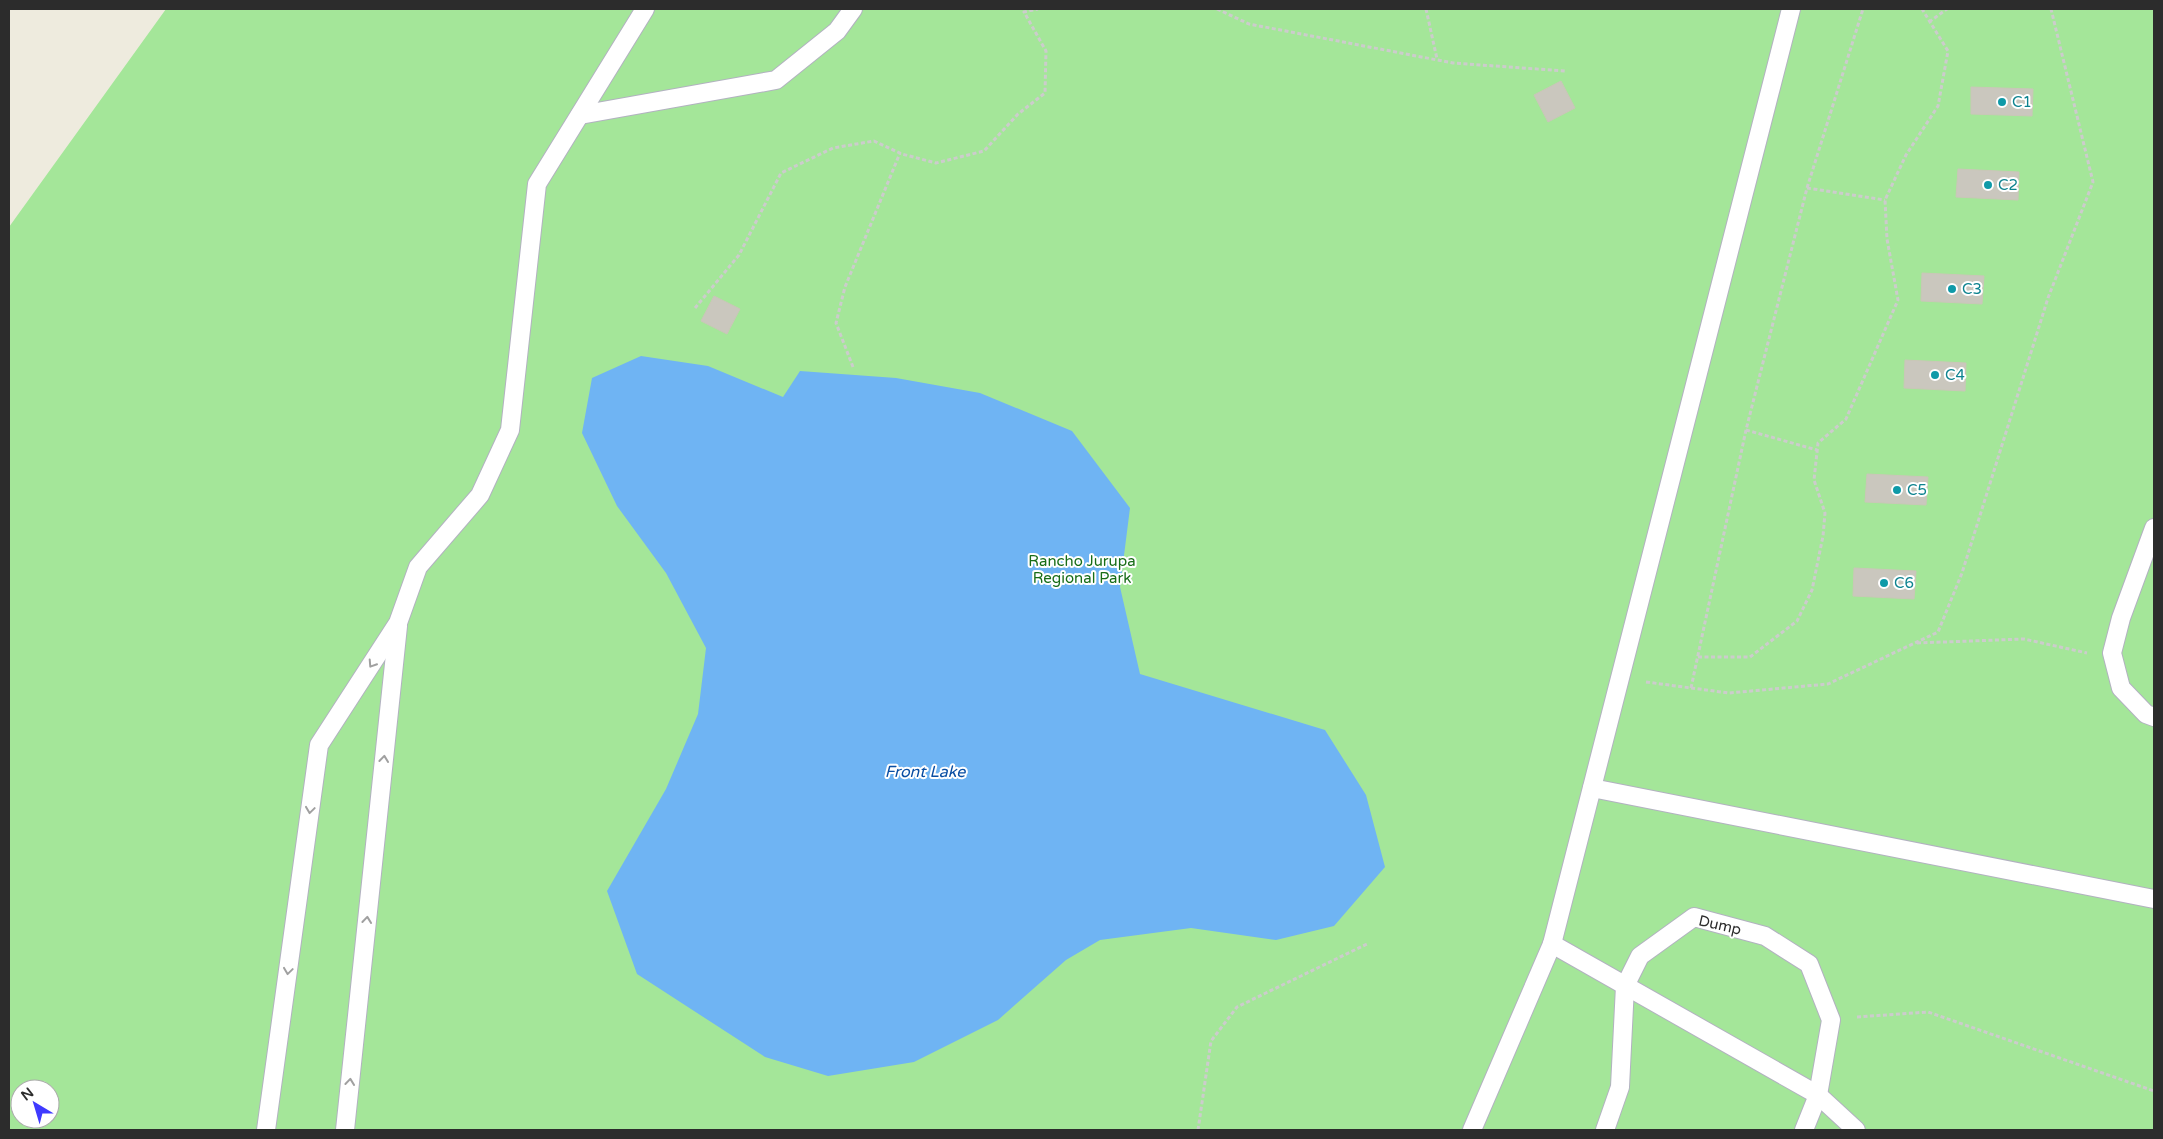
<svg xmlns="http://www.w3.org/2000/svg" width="2163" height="1139" font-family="'Varela Round',sans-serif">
	<rect width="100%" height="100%" fill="#eeebde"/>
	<path fill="#a4e699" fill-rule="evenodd" d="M166 9H2154V1130H9V227ZM20 1089H50V1119H20Z"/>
	<path fill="#6fb4f3" d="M641 356 708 366 783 397 800 371 896 378 980 393 1072 431 1130 508 1120 587 1140 674 1325 730 1366 795 1385 867 1334 926 1276 940 1191 928 1100 940 1066 960 998 1020 914 1062 828 1076 765 1057 637 974 607 891 666 789 698 714 706 648 666 573 617 506 582 433 592 378Z"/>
	<g fill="#cac7be" stroke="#cac7b8">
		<path d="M1561 81 1575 108 1548 122 1534 95Z"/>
		<path d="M1971 87 2033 89 2032 116 1971 114Z"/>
		<path d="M1958 169 2019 172 2018 200 1956 197Z"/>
		<path d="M1922 273 1984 276 1982 304 1921 301Z"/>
		<path d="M714 296 740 309 727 334 701 321Z"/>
		<path d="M1905 360 1966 363 1965 391 1904 388Z"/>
		<path d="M1867 474 1928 477 1926 505 1865 502Z"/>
		<path d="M1854 568 1916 571 1914 599 1853 596Z"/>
	</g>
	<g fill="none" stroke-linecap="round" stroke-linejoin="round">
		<g stroke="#b2b2c0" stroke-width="20">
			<g id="service">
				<path d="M580 115 776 80 837 31 853 9"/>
				<path d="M2154 528 2121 618 2112 653 2121 688 2146 714 2154 717"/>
				<path d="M1592 788 2154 899"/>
				<path d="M1552 944 1818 1095 1856 1130"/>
				<path d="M266 1130 319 745 398 623 418 567 480 495 510 430 537 184 645 9"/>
				<path d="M345 1130 398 626"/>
				<path d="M1472 1130 1552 944 1791 9"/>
				<path d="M1605 1130 1620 1087 1625 986 1640 956 1694 917 1765 936 1809 964 1831 1020 1818 1095 1804 1130"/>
			</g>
		</g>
		<g stroke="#ccc" stroke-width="3" stroke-dasharray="4 2.5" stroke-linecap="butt">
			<path d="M1217 9 1249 24 1453 63 1565 71"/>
			<path d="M1426 9 1437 59"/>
			<path d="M1929 22 1947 9"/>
			<path d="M1807 188 1885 200"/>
			<path d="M695 308 739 255 781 173 833 148 874 141 902 154 936 163 984 151 1018 114 1045 93 1046 51 1024 12 1038 9"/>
			<path d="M853 367 836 323 845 287 900 153"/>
			<path d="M1746 430 1817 450"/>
			<path d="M1917 643 2024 639 2087 653"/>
			<path d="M1698 657H1750L1797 621 1812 590 1823 536 1825 513 1814 480 1818 443 1846 419 1898 300 1887 239 1885 200 1906 155 1938 106 1948 51 1922 9"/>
			<path d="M1646 682 1729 693 1828 684 1938 632 1962 573 2048 298 2093 182 2051 9"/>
			<path d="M1691 688 1746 430 1807 188 1863 9"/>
			<path d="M1857 1017 1928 1012 2154 1091"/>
			<path d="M1198 1130 1211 1041 1237 1007 1369 943"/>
		</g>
		<use href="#service" stroke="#fff" stroke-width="18"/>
	</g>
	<defs><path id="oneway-chevron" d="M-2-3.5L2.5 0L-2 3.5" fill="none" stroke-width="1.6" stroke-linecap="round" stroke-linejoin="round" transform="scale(1.25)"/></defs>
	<g stroke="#a0a0a0">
		<use href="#oneway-chevron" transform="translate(372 664) rotate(123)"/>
		<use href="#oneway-chevron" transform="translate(384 759) rotate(-84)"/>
		<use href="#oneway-chevron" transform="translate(310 810) rotate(98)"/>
		<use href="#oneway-chevron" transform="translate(367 920) rotate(-84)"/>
		<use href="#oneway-chevron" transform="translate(288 971) rotate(98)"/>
		<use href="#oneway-chevron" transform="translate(350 1082) rotate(-84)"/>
	</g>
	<g fill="#0f9aa8" stroke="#fff" stroke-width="2">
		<circle cx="2002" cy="102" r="5"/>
		<circle cx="1988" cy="185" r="5"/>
		<circle cx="1952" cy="289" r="5"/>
		<circle cx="1935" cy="375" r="5"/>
		<circle cx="1897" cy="490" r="5"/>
		<circle cx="1884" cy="583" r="5"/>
	</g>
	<g text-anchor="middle" stroke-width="4" stroke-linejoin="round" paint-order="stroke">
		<g font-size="15" fill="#0d838f" stroke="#fff" text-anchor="start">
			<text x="2012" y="107">C1</text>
			<text x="1998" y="190">C2</text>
			<text x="1962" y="294">C3</text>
			<text x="1945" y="380">C4</text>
			<text x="1907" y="495">C5</text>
			<text x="1894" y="588">C6</text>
		</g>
		<g font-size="15" fill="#186d18" stroke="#fff">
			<text x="1082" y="566">Rancho Jurupa<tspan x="1082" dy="17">Regional Park</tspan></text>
		</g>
		<g font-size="15" fill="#2c2c2c" stroke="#fff">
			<text transform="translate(1720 925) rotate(13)" y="5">Dump</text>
		</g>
		<g font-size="16" font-style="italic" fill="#094ea3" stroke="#fff">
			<text x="925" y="777">Front Lake</text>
		</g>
	</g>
	<rect width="2163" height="1139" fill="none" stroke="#2c2c2c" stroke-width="20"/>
	<g transform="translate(35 1104) rotate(322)"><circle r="24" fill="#ffffff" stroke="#ababab"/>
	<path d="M0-4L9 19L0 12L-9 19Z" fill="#3f3aff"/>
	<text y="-8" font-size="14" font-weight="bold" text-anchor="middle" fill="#2c2c2c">N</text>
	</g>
</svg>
